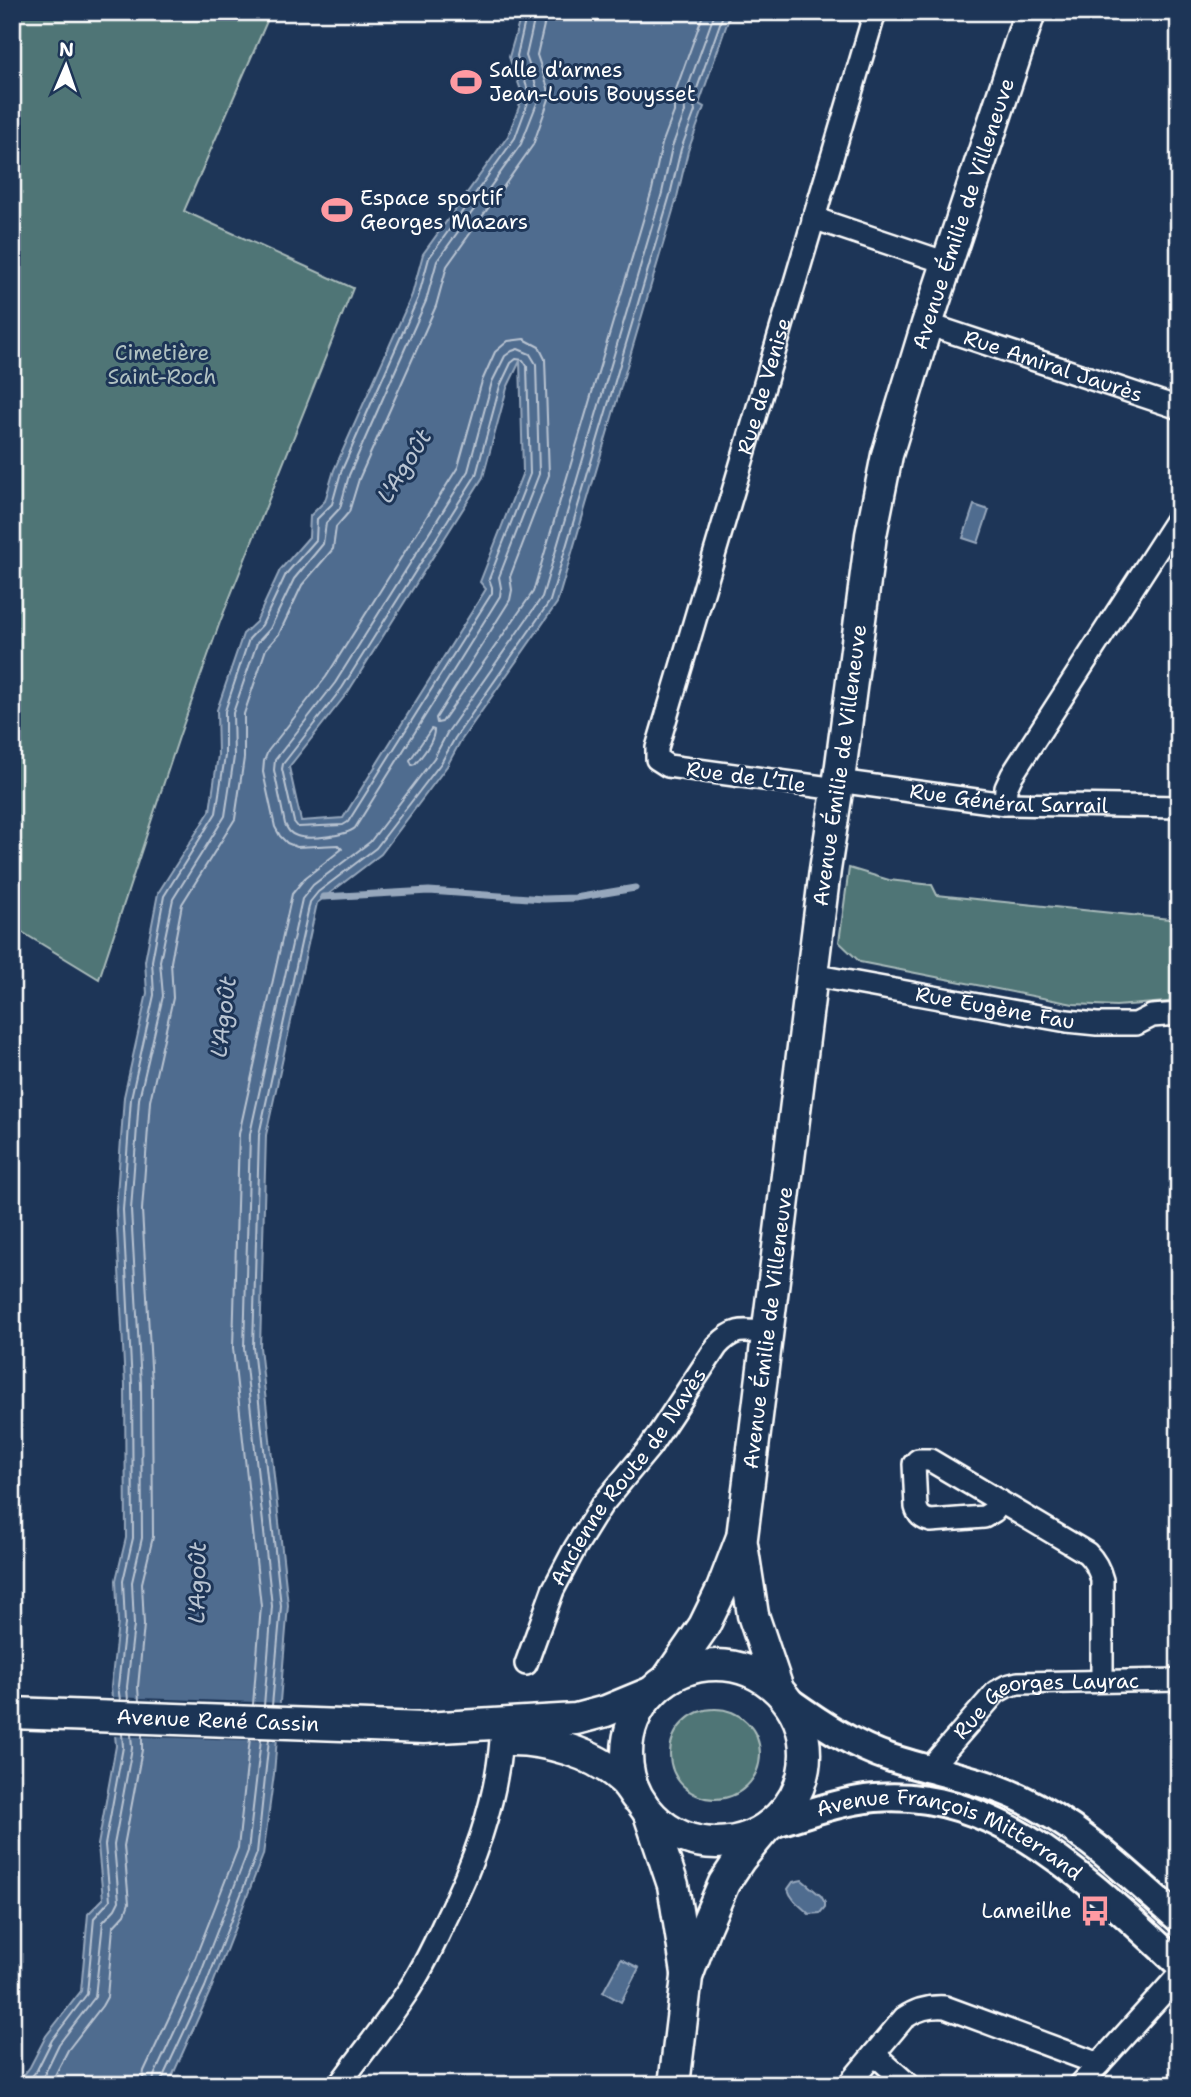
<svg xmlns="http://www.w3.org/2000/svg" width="1191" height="2097" font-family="'Shantell Sans',sans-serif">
	<rect width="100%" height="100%" fill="#1d3557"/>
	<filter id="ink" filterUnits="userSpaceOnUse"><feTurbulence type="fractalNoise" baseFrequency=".0143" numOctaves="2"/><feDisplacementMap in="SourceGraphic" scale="14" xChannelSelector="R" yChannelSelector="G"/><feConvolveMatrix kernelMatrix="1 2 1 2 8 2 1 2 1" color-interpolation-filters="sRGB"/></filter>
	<g filter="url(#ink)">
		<g fill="#507576" stroke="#a8baba" stroke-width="2">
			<path d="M12 12H271L184 211 353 288 220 622 180 734 99 979 12 926Z"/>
			<path d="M849 868 889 880 932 885 937 895 1179 920V1001L1116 1006 1073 1004 860 962 839 942Z"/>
			<circle cx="715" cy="1754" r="45"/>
		</g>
		<g fill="#506c8f" stroke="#96a7bc" stroke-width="2" fill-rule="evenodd">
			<path d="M522 12H731L699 104 704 107 688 151 677 197 557 603 460 742 447 766 381 854 317 903 266 1135 260 1347 288 1605 274 1774 263 1855 211 1989 171 2079 166 2085H16L30 2067 46 2036 81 1991 88 1914 103 1899 98 1845 116 1746 111 1687 118 1623 116 1580 126 1538 125 1385 116 1210 124 1097 147 993 145 961 158 893 210 811 218 755 217 710 243 634 256 622 280 570 309 537 310 516 325 501 334 470 412 295 423 254 508 136 523 96 509 57ZM520 361 523 472 480 582 486 589 343 818 301 821 289 767 348 692 483 477 507 388Z"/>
			<path d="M974 505 989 510 978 543 963 538Z"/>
			<path d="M802 1880 821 1896 825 1903V1907L820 1913 809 1914C801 1906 791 1900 788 1889L793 1882Z"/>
			<path d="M621 1959 639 1968 621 2002 603 1992Z"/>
		</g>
		<path fill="#1d3557" d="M109 1697 283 1703 280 1741 112 1736Z"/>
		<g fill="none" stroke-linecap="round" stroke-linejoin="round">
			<g stroke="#b9c4d2" stroke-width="2">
				<path d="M518 349 530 354 536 364 539 474 499 577 501 588 500 596 355 828C346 836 309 840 297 836 290 834 288 830 285 824L274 770 275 760 335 683 468 471 492 382 505 356 512 351Z"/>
				<path d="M516 359 523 360 527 366 530 474 489 579 492 587V593L348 822 343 825 298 827 294 822 282 769 283 764 342 688 476 475 500 386 511 363Z"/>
				<path d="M431 729 434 730C434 742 423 755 415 764L412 765 410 760Z"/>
				<path d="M120 1700 118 1686 125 1624 123 1581 133 1538 132 1385 123 1210 131 1098 154 995 152 961 164 896 216 813 225 756V711L249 639 262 625 286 574 316 540 317 519 332 504 341 472 418 298 429 258 515 138 530 97 517 56 527 12"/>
				<path d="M128 1701 127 1687 134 1625 132 1582 142 1538 141 1384 131 1210 139 1099 163 996 160 961 173 899 225 816 234 757 233 713 257 643 270 629 294 579 323 544 326 523 340 508 349 475 426 301 437 261 521 144 539 98 538 91 526 56 536 12"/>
				<path d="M139 1701 138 1687 144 1625 142 1583 153 1537 152 1384 142 1210 150 1101 173 998 171 962 182 904 235 819 244 758V714L266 649 279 634 302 585 333 549 336 527 349 512 359 479 436 306 447 266 533 145 549 99 548 88 537 55 547 12"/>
				<path d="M253 1705 261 1606 233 1348 239 1134 292 894 305 878 342 849 338 845 297 847 287 843 280 836 275 827 263 772 264 761 268 751 326 677 458 467 482 381 495 352 508 341 524 339 539 347 545 359 549 475 510 577 512 590 510 600 436 718 437 723 442 722 533 592 652 190 662 144 674 112V95L704 12"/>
				<path d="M264 1706 272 1606 244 1348 250 1134 302 899 313 885 370 842 434 758 447 733 542 597 662 193 672 147 685 112 684 98 715 12"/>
				<path d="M272 1706 281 1606 253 1347 259 1135 310 902 318 892 376 848 441 763 455 738 550 601 670 195 681 149 695 111 693 100 724 12"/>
				<path d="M25 2085 37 2070 52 2040 87 1994 94 1918 110 1900 105 1845 123 1747 122 1734"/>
				<path d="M36 2085 44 2075 59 2044 95 1997 103 1922 115 1909 119 1901 114 1845 132 1748 131 1734"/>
				<path d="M50 2085 68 2050 102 2006 107 1997 113 1927 125 1914 129 1903 124 1846 142 1750V1734"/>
				<path d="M142 2085 144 2071 187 1979 238 1848 250 1738"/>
				<path d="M153 2085 154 2076 197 1983 248 1851 261 1739"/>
				<path d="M161 2085 162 2079 205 1987 257 1853 269 1739"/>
			</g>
			<path stroke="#96a7bc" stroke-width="7" d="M323 897 429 891 544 899 575 898 635 888"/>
			<g stroke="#fff" stroke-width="26">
				<g id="minor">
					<path d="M813 218 947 263"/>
					<path id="s1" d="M927 324 1179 408"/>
					<path id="s2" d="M838 781 1005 804 1179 807"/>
					<path id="s3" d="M837 789 668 766 657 759V748L875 12"/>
					<path d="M1005 804 1006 788 1012 775 1179 516"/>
					<path id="s4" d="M812 975 1067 1021 1097 1024H1136L1152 1016 1179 1014"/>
					<path d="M1000 1501 994 1511 984 1517 931 1521C922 1519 918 1515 916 1507L914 1464 918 1460H930L1087 1553C1095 1561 1099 1568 1102 1580V1680"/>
					<path id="s5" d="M526 1664 553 1590 575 1548 601 1506 650 1447 717 1346C735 1327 743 1330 767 1333"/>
					<path id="s6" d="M930 1768 996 1692 1007 1686 1018 1683 1179 1680"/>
					<path d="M874 2054 909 2085"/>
					<path d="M339 2085C361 2055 385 2025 406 1994 421 1972 433 1947 444 1923 473 1865 496 1805 501 1740"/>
					<path d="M848 2085 904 2018C917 2009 929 2006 945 2007L1099 2064"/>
					<path d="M1080 2085 1179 1975"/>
				</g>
			</g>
			<g stroke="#fff" stroke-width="32">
				<g id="tertiary">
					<path d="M789 1701C820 1723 854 1746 891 1758 933 1772 977 1778 1018 1797 1080 1826 1128 1874 1179 1919"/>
					<path id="s7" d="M772 1824C806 1814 840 1801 875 1798 999 1787 1095 1888 1179 1964"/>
				</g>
			</g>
			<g stroke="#fff" stroke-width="35">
				<g id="secondary">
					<path d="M742 1544 753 1615 778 1689"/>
					<circle cx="716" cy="1754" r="89"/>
					<path id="s8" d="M668 1678 704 1626 722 1589 742 1537 825 870 841 765 871 535 887 455 927 324 1030 12"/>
					<path id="s9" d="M12 1713 424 1728 576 1719 606 1711 652 1692"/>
					<path d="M507 1740C544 1739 594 1753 622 1779 627 1783 632 1791 636 1797"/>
					<path d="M649 1814 673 1885 687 1973"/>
					<path d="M674 2085 687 1977 705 1927 724 1883 740 1859 764 1830"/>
				</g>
			</g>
			<use href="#minor" stroke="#1d3557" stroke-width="21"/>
			<use href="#tertiary" stroke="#1d3557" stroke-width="26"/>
			<use href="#secondary" stroke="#1d3557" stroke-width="30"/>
		</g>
	</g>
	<defs>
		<g id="stadium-bare" transform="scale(2.415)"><path d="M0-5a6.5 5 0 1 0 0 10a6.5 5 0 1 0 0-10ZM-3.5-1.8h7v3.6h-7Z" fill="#ff9aa2" stroke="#1d3557" stroke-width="2.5" paint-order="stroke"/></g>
		<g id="bus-bare" transform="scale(2.415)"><path d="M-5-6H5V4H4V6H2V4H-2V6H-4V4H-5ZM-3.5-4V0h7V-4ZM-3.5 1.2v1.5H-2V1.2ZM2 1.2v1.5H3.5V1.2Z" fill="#ff9aa2" stroke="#1d3557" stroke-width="2.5" paint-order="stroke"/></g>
	</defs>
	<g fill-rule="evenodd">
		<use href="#stadium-bare" x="466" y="82"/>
		<use href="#stadium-bare" x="337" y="210"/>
		<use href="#bus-bare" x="1095" y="1911"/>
	</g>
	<g text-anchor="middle" stroke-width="6" stroke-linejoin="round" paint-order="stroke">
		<g font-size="21" fill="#fff" stroke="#1d3557" text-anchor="start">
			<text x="489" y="77">Salle d'armes<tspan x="489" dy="24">Jean-Louis Bouysset</tspan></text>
			<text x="360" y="205">Espace sportif<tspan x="360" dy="24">Georges Mazars</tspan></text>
			<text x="1072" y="1918" text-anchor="end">Lameilhe</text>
		</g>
		<g font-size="21" fill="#fff" stroke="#1d3557">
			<text dy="7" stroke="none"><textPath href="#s8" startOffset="1505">Avenue Émilie de Villeneuve</textPath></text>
			<text dy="7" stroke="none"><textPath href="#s1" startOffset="133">Rue Amiral Jaurès</textPath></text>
			<text dy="7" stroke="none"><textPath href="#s3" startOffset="572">Rue de Venise</textPath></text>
			<text dy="7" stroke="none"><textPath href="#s8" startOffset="938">Avenue Émilie de Villeneuve</textPath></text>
			<text transform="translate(746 777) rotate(8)" y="7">Rue de L’Ile</text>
			<text dy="7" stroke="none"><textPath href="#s2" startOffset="172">Rue Général Sarrail</textPath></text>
			<text dy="7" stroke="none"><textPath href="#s4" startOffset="186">Rue Eugène Fau</textPath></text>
			<text dy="7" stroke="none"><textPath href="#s8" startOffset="371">Avenue Émilie de Villeneuve</textPath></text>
			<text dy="7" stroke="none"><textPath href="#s5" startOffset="215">Ancienne Route de Navès</textPath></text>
			<text dy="7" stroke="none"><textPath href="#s6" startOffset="144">Rue Georges Layrac</textPath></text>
			<text dy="7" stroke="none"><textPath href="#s9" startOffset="206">Avenue René Cassin</textPath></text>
			<text dy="7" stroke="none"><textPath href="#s7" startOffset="189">Avenue François Mitterrand</textPath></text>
		</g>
		<g font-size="21" fill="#b0c1c1" stroke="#1d3557">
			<text x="162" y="360">Cimetière<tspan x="162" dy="24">Saint-Roch</tspan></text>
		</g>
		<g font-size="23" font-style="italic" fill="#b9c4d2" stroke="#1d3557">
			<text transform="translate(404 466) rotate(-58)" y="8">L'Agoût</text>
			<text transform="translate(223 1017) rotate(-83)" y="8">L'Agoût</text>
			<text transform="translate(197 1583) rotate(-89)" y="8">L'Agoût</text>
		</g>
	</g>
	<rect width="1191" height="2097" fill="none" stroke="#1d3557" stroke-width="42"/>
	<rect x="21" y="21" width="1149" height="2055" fill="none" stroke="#fff" stroke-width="2.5" filter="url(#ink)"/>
	<g transform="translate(66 66) rotate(2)" stroke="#1d3557" stroke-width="5" paint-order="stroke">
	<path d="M0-5L12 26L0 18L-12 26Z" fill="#ffffff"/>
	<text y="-10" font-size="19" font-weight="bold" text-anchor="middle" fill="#ffffff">N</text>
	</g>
</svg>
